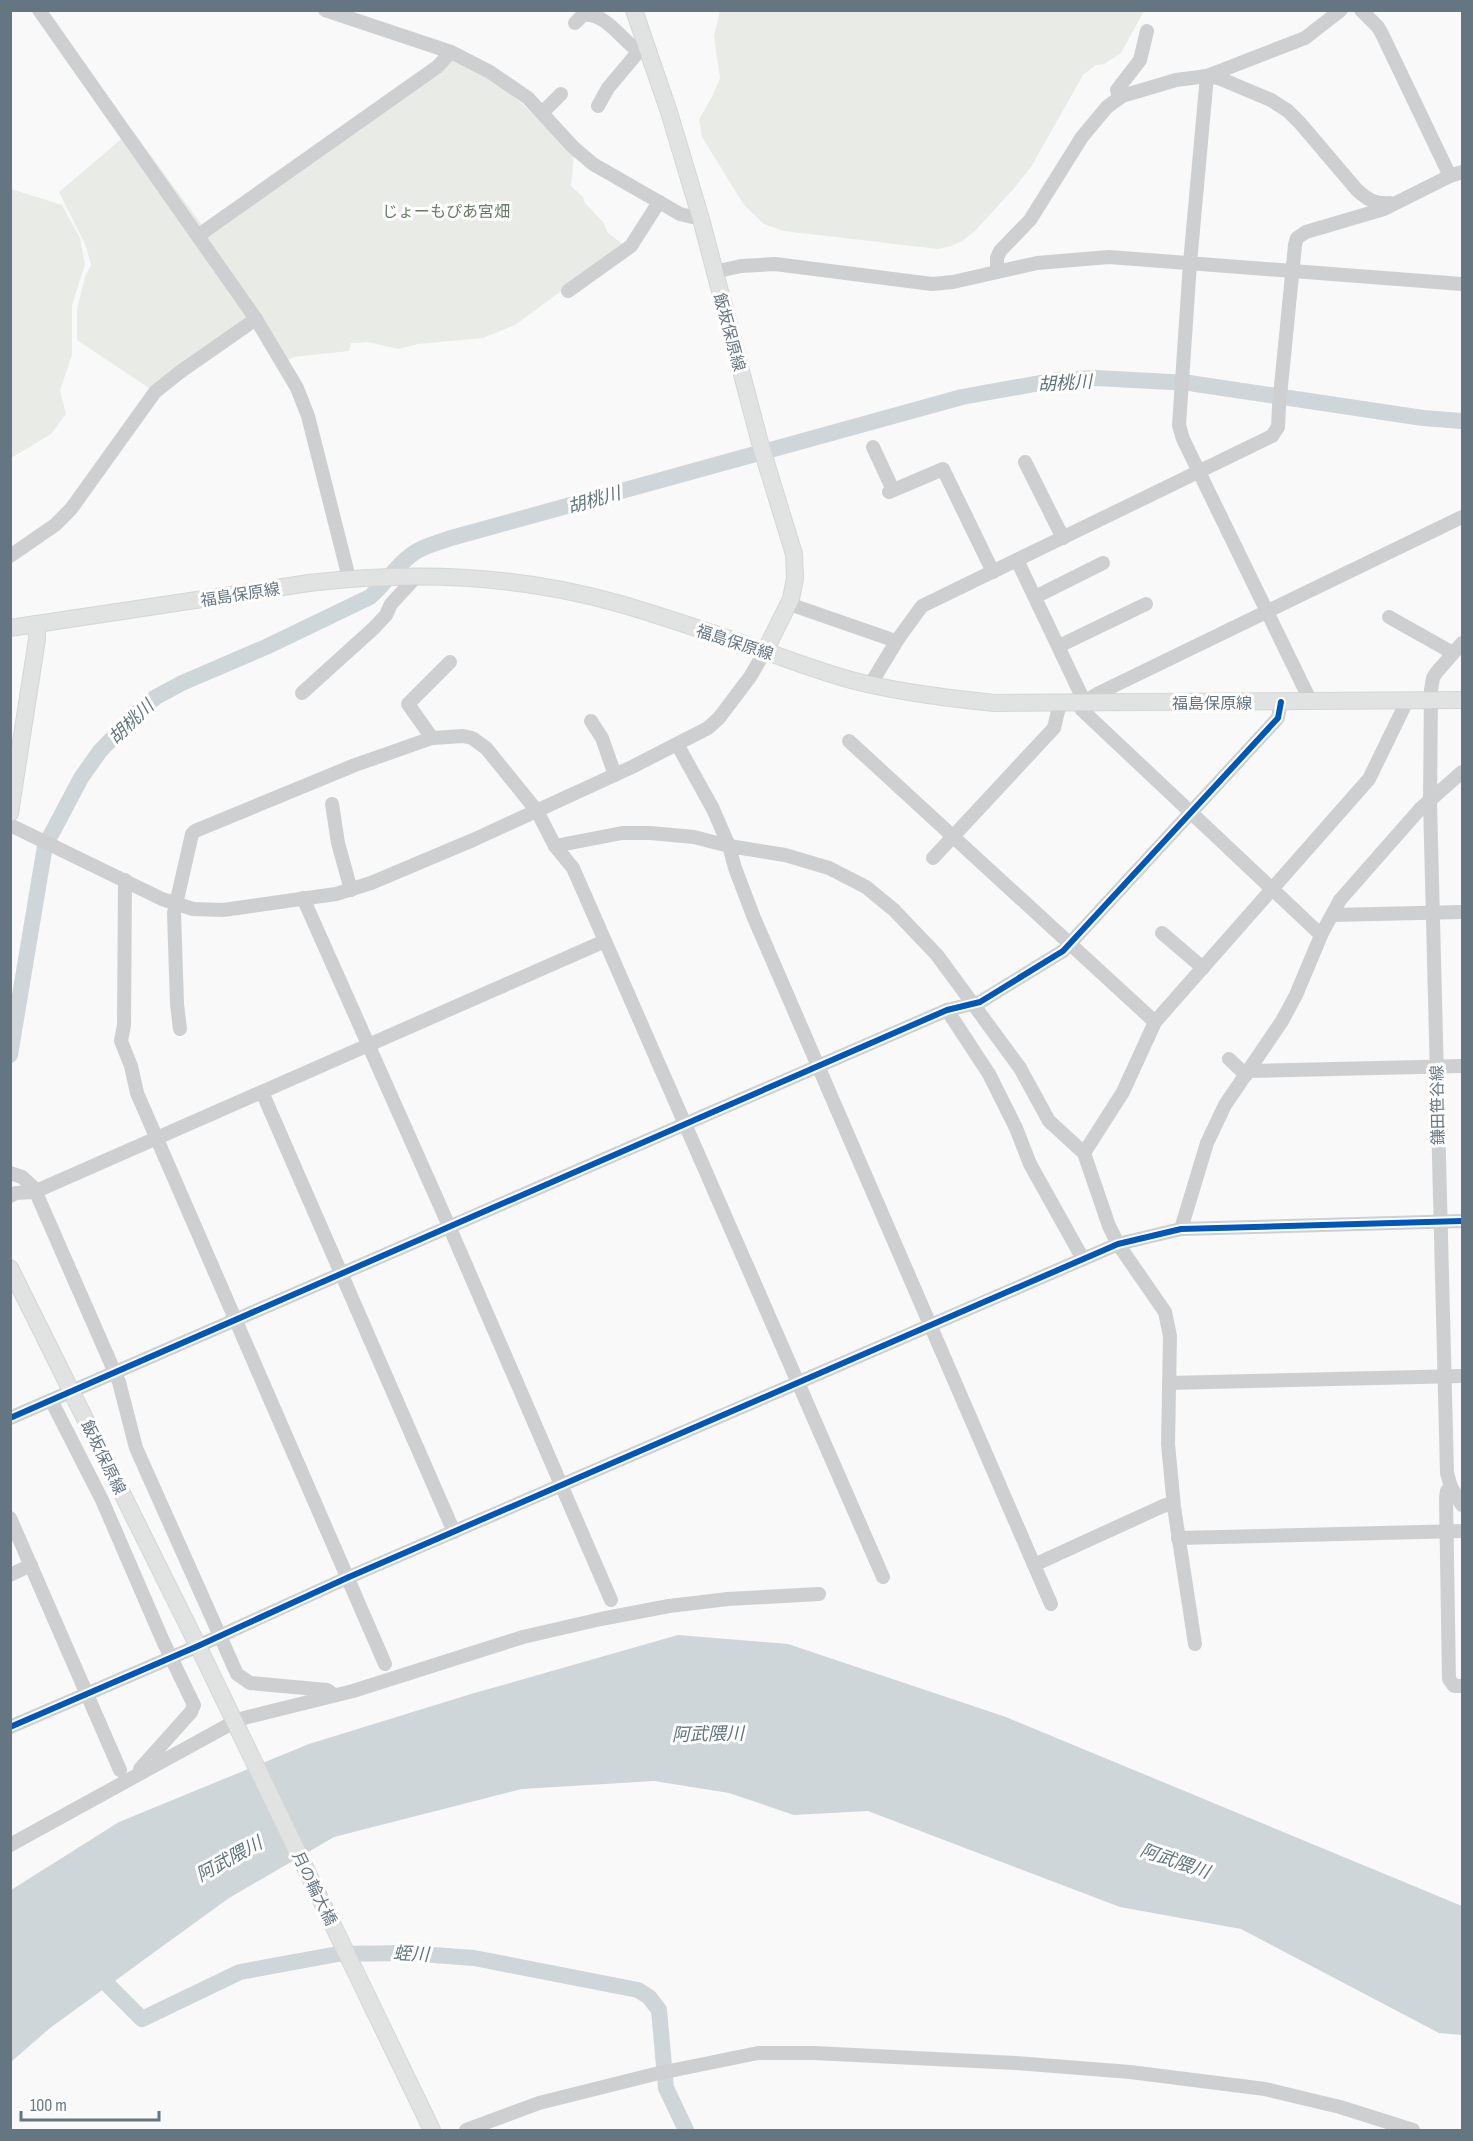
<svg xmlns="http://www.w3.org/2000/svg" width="1473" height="2141" font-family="'Sofia Sans Condensed','Noto Sans JP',sans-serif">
	<rect width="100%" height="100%" fill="#f9f9f9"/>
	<g fill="#e8ebe6">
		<path d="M720 11V10L1144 11 1121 53 1104 64 1096 65 1083 75 1031 167 1016 186 975 231 962 241 951 246 938 249 784 231 764 224 744 205 702 137 699 119 712 97 720 78 714 36Z"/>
		<path d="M443 56C454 61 466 64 477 71 515 92 544 125 574 155L571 186 583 197 585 203 603 222 608 233 624 245 515 325 483 338 418 344 399 349 368 342 351 343 349 351 294 357 277 364 253 326 198 354 149 388 77 340V309L85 277 91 265 86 246 59 192 132 130 202 225Z"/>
		<path d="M11 189 62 205 80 238 85 264 72 305V355L60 390 66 414 51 434 11 458Z"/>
	</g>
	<path fill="#ced6d9" d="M678 1635 788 1644 1006 1717 1462 1906V2035L1439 2033 1241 1929 1120 1907 868 1811 794 1815 729 1793 654 1781 522 1789 334 1837 229 1898 50 2028 11 2062V1890L119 1822 309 1744 471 1694Z"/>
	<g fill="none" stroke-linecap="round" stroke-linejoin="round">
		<g stroke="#ced6d9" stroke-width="16">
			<path d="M10 1055 45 846 81 778 100 751 139 711 156 697 182 683 266 647 370 597C385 584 395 567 411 555 422 546 438 543 451 538L962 397 1057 380 1096 378 1189 383 1423 418 1462 421"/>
			<path d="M93 1970 142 2019 240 1972 338 1954 406 1953 474 1958 638 1990 649 1997 659 2010 666 2088 686 2130"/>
		</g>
		<g stroke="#d5d6d7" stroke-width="18">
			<g id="major">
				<path d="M634 10 669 112 701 219 760 443 794 554 795 578 791 599 765 651"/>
				<path d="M10 628 309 583C411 571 518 575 617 603 666 617 715 634 764 651 796 662 827 674 859 682 904 693 949 698 994 703L1462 700"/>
				<path d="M10 813 37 639V624"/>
				<path d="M10 1268 198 1646 432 2130"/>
			</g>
		</g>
		<g stroke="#cecfd0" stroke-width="14">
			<path d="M39 10 256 319 297 388 308 416 349 578"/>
			<path d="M325 10 451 52 490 72 528 98 573 147 593 164 680 214 701 219"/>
			<path d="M1361 10 1378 27 1382 34 1450 176"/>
			<path d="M575 23 583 15C605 12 621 39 637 50L648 51"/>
			<path d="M1119 98 1117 90 1140 60 1147 31"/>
			<path d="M598 106 608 88 639 51"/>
			<path d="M542 113 561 94"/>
			<path d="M199 235 437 67 451 52"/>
			<path d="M997 271V258L1000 251 1030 220 1082 137 1107 107 1122 96 1176 80 1207 76 1221 79 1271 100 1288 111 1300 123 1357 190C1368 200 1375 204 1390 203"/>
			<path d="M714 272 741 266 775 264 932 284 953 282 1037 263 1109 257 1462 284"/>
			<path d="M568 291 631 246 659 202"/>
			<path d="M873 447 893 490"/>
			<path d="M1025 462 1063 538"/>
			<path d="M889 492 943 469 993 572"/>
			<path d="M10 556 55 525 71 509 155 392 180 372 256 319"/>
			<path d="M1017 560 1085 703"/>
			<path d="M1035 597 1103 563"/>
			<path d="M789 604 893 640 898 639 922 606 1272 436 1278 427 1279 406 1295 245 1297 238 1306 232 1384 209 1450 176 1462 172"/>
			<path d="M1389 617 1453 653"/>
			<path d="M1462 643 1436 673 1433 678 1431 690 1430 801 1447 1473 1451 1487 1462 1505"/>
			<path d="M1059 646 1146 604"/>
			<path d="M870 685 898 639"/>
			<path d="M302 693 374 628 386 615 391 604 416 577"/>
			<path d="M1311 702 1183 439 1179 425 1190 263 1207 76 1305 38 1341 10"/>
			<path d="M1080 703 1082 710 1321 935"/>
			<path d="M1089 703 1092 697 1099 693 1462 517"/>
			<path d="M591 721 602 738 615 775"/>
			<path d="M432 738 408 704 450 662"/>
			<path d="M849 741 1155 1022"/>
			<path d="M677 744 713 809 729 846 735 868 754 918 1051 1604"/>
			<path d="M332 804 338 843 351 890"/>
			<path d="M10 825 162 899 193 909 223 910 336 894 371 883 473 840 632 767 708 728 719 718 750 677 765 651"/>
			<path d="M555 846 622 833H650L694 837 729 846 785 855 829 868 866 887 894 910 937 955 1020 1068 1049 1121 1084 1153 1109 1226 1118 1244 1165 1312 1170 1336 1168 1444 1174 1507 1195 1644"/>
			<path d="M933 858 1054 728 1060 703"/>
			<path d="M125 880 124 1025 121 1041 131 1066 137 1093 385 1664"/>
			<path d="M303 898 449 1226 611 1600"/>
			<path d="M1332 915 1462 912"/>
			<path d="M1162 933 1203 968"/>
			<path d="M947 1010 989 1074 1016 1128 1030 1164 1083 1259"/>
			<path d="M180 1029 177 1004 174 913 192 834 195 831 355 765 432 738 463 736 472 738 486 748 537 811 555 846 573 868 605 941 883 1577"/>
			<path d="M1229 1059 1246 1075"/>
			<path d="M1250 1071 1462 1066"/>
			<path d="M262 1092 454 1532"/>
			<path d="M1084 1153 1123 1092 1155 1022 1369 779 1407 701"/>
			<path d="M10 1173 22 1177 34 1188 119 1382 136 1448 237 1674 250 1683 327 1690 334 1695"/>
			<path d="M10 1196 16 1193 34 1192 605 941"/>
			<path d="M1181 1229 1207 1143 1225 1105 1282 1021 1296 995 1322 933 1340 900 1420 809 1462 772"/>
			<path d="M1169 1383 1462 1376"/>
			<path d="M51 1400 102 1500 163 1641 194 1705 191 1712 140 1769"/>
			<path d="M10 1418 947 1010 980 1002 1063 951 1278 718 1281 702"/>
			<path d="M1451 1487 1447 1491 1446 1498 1449 1679 1454 1686H1462"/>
			<path d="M10 1518 120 1770"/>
			<path d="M1178 1538 1462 1531"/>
			<path d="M1034 1565 1163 1506 1173 1503"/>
			<path d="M10 1575 31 1565"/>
			<path d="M10 1727 198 1646 349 1577 1118 1244 1181 1229 1462 1221"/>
			<path d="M10 1845 234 1722 244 1718 353 1691 523 1637 601 1619 669 1606 728 1599 819 1594"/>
			<path d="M466 2130 539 2103 655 2074 758 2053H814L1015 2063 1130 2072 1265 2089 1340 2107 1413 2130"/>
		</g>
		<use href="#major" stroke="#e1e2e2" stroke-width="16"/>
		<g stroke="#fff" stroke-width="10">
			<g id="cycleway">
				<path d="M10 1418 947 1010 980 1002 1063 951 1278 718 1281 702"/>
				<path d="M10 1727 198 1646 349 1577 1118 1244 1181 1229 1462 1221"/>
			</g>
		</g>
		<use href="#cycleway" stroke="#0057b8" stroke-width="6"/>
	</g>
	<g text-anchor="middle" stroke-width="6" stroke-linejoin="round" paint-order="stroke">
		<g font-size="16" fill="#687a64" stroke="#fff">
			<text x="446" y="217">じょーもぴあ宮畑</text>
		</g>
		<g font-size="16" fill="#657683" stroke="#fff">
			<text transform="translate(730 332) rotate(75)" y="6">飯坂保原線</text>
			<text transform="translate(240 594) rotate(-9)" y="6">福島保原線</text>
			<text transform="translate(735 642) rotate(18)" y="6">福島保原線</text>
			<text x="1212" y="709">福島保原線</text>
			<text transform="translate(1437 1105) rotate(-91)" y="6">鎌田笹谷線</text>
			<text transform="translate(104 1457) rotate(64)" y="6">飯坂保原線</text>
			<text transform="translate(315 1888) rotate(64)" y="6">月の輪大橋</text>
		</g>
		<g font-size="18" font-style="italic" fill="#60757c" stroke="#fff">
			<text transform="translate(1065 383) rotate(-3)" y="6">胡桃川</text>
			<text transform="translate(594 500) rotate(-16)" y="6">胡桃川</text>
			<text transform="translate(131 722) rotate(-44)" y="6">胡桃川</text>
			<text transform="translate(708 1734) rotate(-1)" y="6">阿武隈川</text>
			<text transform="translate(229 1859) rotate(-29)" y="6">阿武隈川</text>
			<text transform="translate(1175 1861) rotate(19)" y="6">阿武隈川</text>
			<text transform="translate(411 1954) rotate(2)" y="6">蛭川</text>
		</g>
	</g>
	<rect width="1473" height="2141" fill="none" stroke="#657683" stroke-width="24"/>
	<path d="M21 2111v9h138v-9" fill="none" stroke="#657683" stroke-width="3"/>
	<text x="30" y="2111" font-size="18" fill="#657683" stroke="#ffffff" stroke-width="4.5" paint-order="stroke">100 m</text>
</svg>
